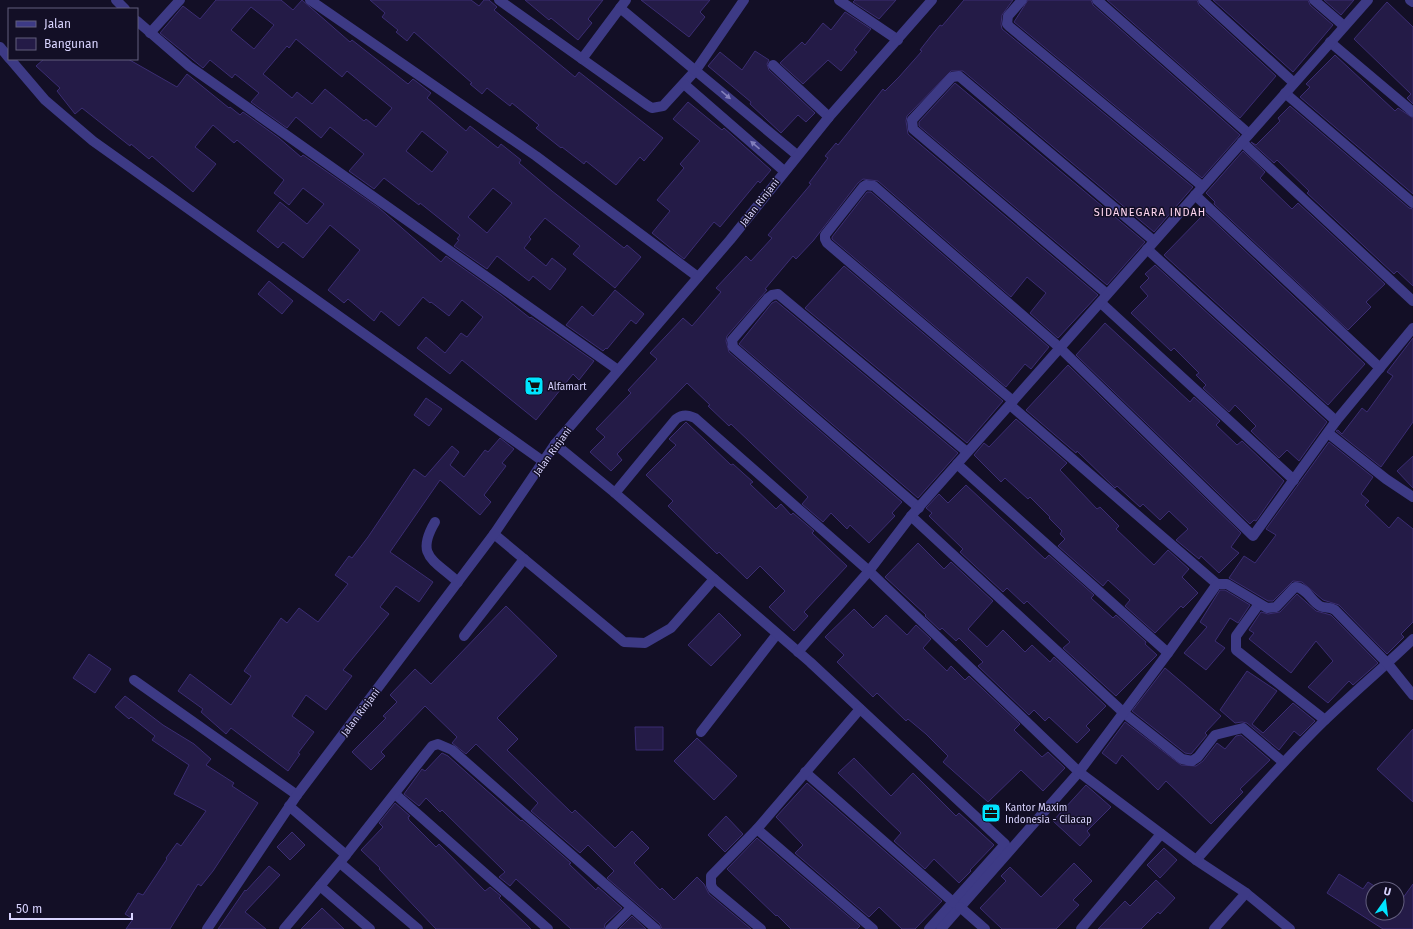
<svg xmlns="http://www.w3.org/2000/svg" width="1413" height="929" font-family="'Fira Sans',sans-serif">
	<rect width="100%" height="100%" fill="#130f26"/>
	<g fill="#241b47" stroke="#3b2d73" fill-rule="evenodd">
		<path d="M216 0H281L293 10 302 0 350 42 352 40 408 84 413 79 417 82 431 93 427 98 466 131 470 126 498 148 501 144 521 160 519 163 552 191 624 248 627 245 641 257 615 288 573 254 580 246 545 218 529 237 531 239 524 248 546 266 552 258 566 269 550 290 533 276 529 281 497 256 487 269 454 246 459 240 457 239 460 235 420 203 419 205 384 178 374 189 349 171 364 154 330 127 321 138 296 117 287 128 251 102 259 93 235 74 232 78 210 60 203 68 160 33 183 6 200 19ZM251 7 274 25 254 49 231 30ZM296 39 342 77 347 71 392 108 376 127 366 119 364 121 325 89 312 104 297 92 292 98 263 74 287 46 289 48ZM422 131 448 152 432 172 406 151ZM493 188 512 203 487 233 468 217Z"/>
		<path d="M370 0H471L479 6 484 0H489L497 7 494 10 575 77 579 72 663 138 644 161 640 157 616 185 586 161 584 164 562 147 561 148 536 128 539 125 512 103 510 106 487 88 482 94 470 84 472 83 414 32 407 41 396 32 398 30 382 17 385 13Z"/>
		<path d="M525 0H603L588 19 592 23 578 40 551 18 549 20Z"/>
		<path d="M641 0H710L700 12 705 17 689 37Z"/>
		<path d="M855 0H896L879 19 853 2Z"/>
		<path d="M964 0H1013L1002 15 1001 24 1002 29 1193 187 1154 232 963 71H951L907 116 906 121 908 134 1098 295 1058 338 1030 313 1046 293 1027 277 1011 297 878 181 863 179 858 183 813 241 796 259 793 256 765 289 767 290 727 336 726 341 729 352 902 502 892 513 895 516 869 543 850 525 847 529 831 513 823 522 802 504 808 497 731 424 729 426 708 406 710 405 687 383 617 454 622 460 611 471 590 452 605 437 596 429 631 393 628 390 657 359 650 353 683 318 692 326 721 292 716 288 730 273 746 256 751 261 772 238 768 235 811 184 809 183 828 158 825 156 836 143 838 145 883 89 885 91 899 77 922 51 920 50 931 36 940 25 942 26Z"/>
		<path d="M1028 0H1091L1093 5 1240 135 1202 178 1014 22Z"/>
		<path d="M1107 0H1197L1199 5 1276 76 1240 118Z"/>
		<path d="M1213 0H1308L1310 5 1333 25 1293 72Z"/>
		<path d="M1324 0H1354L1341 15Z"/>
		<path d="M1387 2 1413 27V104L1407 98 1411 94 1354 39Z"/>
		<path d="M845 12 871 29 854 50 857 52 841 71 828 60 803 84 780 63 802 42 805 45 823 23 831 30Z"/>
		<path d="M755 51 769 60 767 64 769 70 815 113 806 122 798 115 781 133 750 104 751 102 708 66 720 52 742 70Z"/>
		<path d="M1335 55 1395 111 1398 108 1413 118V194L1300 97 1310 87 1306 84Z"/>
		<path d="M44 59H128L177 87 187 74 229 108 230 107 240 115 243 112 279 138 301 157 303 155 379 208 441 262 446 256 501 295 530 318 531 317 594 361 579 380 573 374 536 420 462 360 450 374 417 348 426 337 445 353 461 333 467 337 483 317 462 300 449 316 431 302 430 303 423 297 399 326 381 311 374 321 348 299 344 303 328 290 360 250 330 225 303 258 283 242 278 248 257 231 280 202 307 224 324 204 303 188 289 205 274 193 284 180 237 140 234 143 213 125 195 147 216 164 193 192 152 156 149 159 131 144 130 146 82 108 75 114 57 91 60 88 36 66Z"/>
		<path d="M955 83 1145 242 1107 285 919 126V122Z"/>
		<path d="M688 102 722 130 724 128 771 170 760 183 758 181 720 227 714 222 684 259 652 233 670 211 657 200 684 168 680 164 700 141 673 119Z"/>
		<path d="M1290 106 1409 208 1413 209V286L1397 271 1394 274 1307 193 1309 191 1277 160 1274 163 1251 142 1256 145 1280 121 1278 118Z"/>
		<path d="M1243 151 1265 172 1260 178 1292 209 1298 203 1385 284 1366 302 1371 307 1348 330 1214 204 1215 202 1206 193Z"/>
		<path d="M867 192H871L1049 347 1031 369 1025 364 1006 387 832 239V237Z"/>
		<path d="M1205 213 1365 364 1328 405 1164 255Z"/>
		<path d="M1155 265 1327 422 1299 461 1287 450 1279 458 1251 431 1256 426 1235 405 1229 412 1203 388 1206 385 1196 375 1199 373 1174 348 1171 351 1131 313 1148 296 1140 287 1149 278 1145 274Z"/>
		<path d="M844 266 1003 401 967 443 805 308Z"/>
		<path d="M269 281 293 301 282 314 258 294Z"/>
		<path d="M615 290 644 314 636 324 631 320 607 349 606 348 603 351 566 325 582 306 593 316Z"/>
		<path d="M776 301 958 453 918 498 739 344 772 303Z"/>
		<path d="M1105 323 1190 402 1194 397 1220 421 1216 425 1237 445 1242 441 1284 481 1256 521 1254 520 1250 524 1076 355Z"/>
		<path d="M1413 338V422L1381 467 1336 431 1338 430 1342 434 1362 408 1367 412 1393 376 1387 372Z"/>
		<path d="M1068 365 1241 533 1231 547 1239 553 1219 573 1201 556 1199 559 1176 540 1188 529 1169 511 1160 520 1143 504 1140 507 1117 486 1115 488 1077 451 1076 453 1026 410Z"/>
		<path d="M426 398 442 409 429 426 414 415Z"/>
		<path d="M1016 419 1067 463 1060 470 1097 509 1100 507 1119 526 1116 529 1154 565 1168 550 1189 569 1182 577 1198 593 1183 608 1181 606 1155 633 1125 606 1130 600 1108 580 1103 586 1058 546 1065 539 1060 534 1062 531 1049 518 1050 517 1030 497 1028 499 1005 478 1001 482 974 455 984 443 989 447Z"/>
		<path d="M686 422 731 465 733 464 753 482 750 484 776 509 781 504 791 515 793 513 814 531 812 533 847 566 804 612 808 616 794 631 769 607 785 591 760 566 747 579 719 552 717 554 668 506 673 501 646 475 676 445 669 439Z"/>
		<path d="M500 438 514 449 502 463 506 466 484 495 491 502 480 515 440 480 390 552 433 582 419 602 396 586 380 607 389 614 343 670 352 676 326 710 306 695 292 716 314 732 298 753 300 754 288 771 231 728 226 734 201 712 203 709 178 691 190 674 231 705 251 676 244 671 281 618 287 623 299 608 318 622 348 584 335 575 349 556 352 558 368 537 414 469 425 477 452 446 459 452 450 465 464 477 485 450 488 452Z"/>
		<path d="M1329 442 1373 477 1361 494 1369 501 1365 505 1389 528 1398 517 1413 529V622L1401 634 1404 637 1387 654 1339 605 1323 600 1302 582 1293 581 1273 601H1268L1229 578 1244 556 1255 563 1276 535 1266 529Z"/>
		<path d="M1413 456V488L1397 471Z"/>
		<path d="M966 485 1045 559 1049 555 1094 595 1091 598 1113 618 1116 615 1146 642 1145 644 1157 655 1116 696 1063 648 1070 642 1027 601 1024 604 1007 588 1003 592 960 552 963 549 929 516 932 513 926 508 939 494 948 503Z"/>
		<path d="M918 543 944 569 951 562 993 601 968 629 987 647 1003 630 1025 652 1032 645 1050 662 1054 657 1106 706 1086 726 1090 730 1077 743 1049 717 1045 721 1034 710 1029 715 978 666 983 662 959 638 956 641 942 628 940 630 925 616 926 615 885 577Z"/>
		<path d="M1220 590H1225L1250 605 1238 623 1230 618 1215 641 1225 648 1206 670 1184 653 1207 627 1200 622Z"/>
		<path d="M1297 594 1316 611 1331 615 1378 663 1353 685 1349 681 1328 703 1308 687 1333 661 1316 641 1291 673 1249 639 1254 633 1249 630 1261 612 1268 614 1280 612Z"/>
		<path d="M506 606 557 656 497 718 518 739 507 750 572 813 575 810 615 848 632 831 649 848 634 863 660 890 662 888 674 900 697 877 704 884 709 894 751 929H662L660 924 607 878 614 871 588 845 580 853 531 811 538 803 476 744 466 754 452 743 457 737 425 706 381 752 385 756 371 770 352 752 386 718 383 716 397 702 390 695 415 669 431 684Z"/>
		<path d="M854 609 873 628 886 615 907 635 916 625 931 639 923 648 947 671 951 666 965 680 969 676 1020 724 1014 730 1042 757 1048 752 1065 768 1043 791 1021 770 988 802 943 762 948 756 926 734 908 719 906 721 877 693 873 697 837 662 844 655 825 637Z"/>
		<path d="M719 613 741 635 711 666 688 645Z"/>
		<path d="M89 654 111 669 95 693 73 678Z"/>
		<path d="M1165 668 1221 716 1205 733 1207 735 1191 754 1185 753 1132 711Z"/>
		<path d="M1247 671 1277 691 1252 724 1263 733 1293 703 1315 721 1300 736 1294 731 1279 750 1247 723 1242 722 1235 723 1220 710Z"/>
		<path d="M125 696 163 725 194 744 211 759 206 765 234 783 232 786 258 803 213 871 201 886 198 884 170 929H126L133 919 125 914 138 893 143 895 167 859 166 858 177 843 181 846 206 811 174 794 189 765 152 740 155 736 131 717 129 719 115 707Z"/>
		<path d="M1125 722 1181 765 1196 766 1203 761 1217 743 1225 749 1236 736 1241 735 1270 760 1240 789 1243 792 1211 824 1166 781 1158 790 1122 755 1116 764 1102 753Z"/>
		<path d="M635 727H663V750H636Z"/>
		<path d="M1413 729V802L1377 769Z"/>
		<path d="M697 738 737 776 714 800 674 761Z"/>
		<path d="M442 753 448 756 521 821 522 820 571 863 569 864 596 890 598 887 622 908 605 924 604 929H571L516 879 510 886 499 877 505 872 442 810 440 812 426 798 419 806 404 794 422 769 425 771Z"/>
		<path d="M854 758 891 796 913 773 956 816 959 813 994 845 970 870 971 871 959 883 934 859 925 869 894 841 901 833 838 773Z"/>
		<path d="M807 783 942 901 915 929H902L879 907 869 917 795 853 803 845 776 817Z"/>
		<path d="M1086 785 1111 807 1087 831 1090 835 1080 846 1053 821Z"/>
		<path d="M395 803 410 816 408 817 409 820 436 847 439 844 485 891 490 887 501 896 499 898 531 929H436L379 869 380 868 361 850 383 827 379 823Z"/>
		<path d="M726 816 743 834 725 852 708 835Z"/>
		<path d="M292 832 305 845 290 860 277 847Z"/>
		<path d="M757 838 785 862 860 926 857 929H791L777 915 776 916 727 869Z"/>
		<path d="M1164 848 1177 860 1160 878 1147 865Z"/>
		<path d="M1074 863 1092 881 1073 900 1079 905 1056 929H1002L980 908 1006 881 1001 876 1010 867 1041 897Z"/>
		<path d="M269 866 280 875 245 912 266 929H218L245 890 246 891Z"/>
		<path d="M1339 874 1363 889 1368 882 1379 889H1373V913H1397V900L1400 902 1413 884V929H1383L1327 893Z"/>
		<path d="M1156 880 1175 898 1160 914 1158 912 1141 929H1098L1125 901 1130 906Z"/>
		<path d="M322 908 344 929H301Z"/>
		<path d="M632 916 646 929H619Z"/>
	</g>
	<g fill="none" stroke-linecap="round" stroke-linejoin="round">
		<g stroke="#3d3a85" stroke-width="10">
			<path d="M435 522C415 556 433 559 458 582"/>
			<path d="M494 534 624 642 645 643 671 628 714 579"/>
			<path d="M464 636 524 559"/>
			<path d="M701 732 777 634"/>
		</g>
		<g stroke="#3d3a85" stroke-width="10">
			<path d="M116 0 125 9"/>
			<path d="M310 0 536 156 698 277"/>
			<path d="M499 0 647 105 652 108 663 106 696 70 744 0"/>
			<path d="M839 0 898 40"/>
			<path d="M1022 0 1008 16 1007 24 1010 27 1202 186"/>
			<path d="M1097 0 1249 134"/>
			<path d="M1203 0 1294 83"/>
			<path d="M1314 0 1344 26"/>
			<path d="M1410 0 1413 2"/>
			<path d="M620 8 797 155"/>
			<path d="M137 21 189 66 618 370"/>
			<path d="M150 33 180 0"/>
			<path d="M1330 42 1413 112"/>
			<path d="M0 47 9 58"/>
			<path d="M10 59 45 100 93 141 544 462"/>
			<path d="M582 59 626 0"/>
			<path d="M773 65 829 117"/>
			<path d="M684 84 784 171"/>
			<path d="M1285 93 1413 203"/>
			<path d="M1242 142 1413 301"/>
			<path d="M1195 195 1380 368"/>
			<path d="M1147 249 1336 421"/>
			<path d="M1107 294 913 129 912 120 952 77 959 76 1154 241"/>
			<path d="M1101 303 1294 480"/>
			<path d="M1013 401 827 243 825 239V235L863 187 866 185 874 186 1060 348 1253 536 1336 421 1413 328"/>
			<path d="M1010 405 1217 584"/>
			<path d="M1328 433 1386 479 1413 497"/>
			<path d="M555 444 615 493 810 662 1005 844 929 929"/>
			<path d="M957 464 1168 653"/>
			<path d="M615 493 676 419C683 414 688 415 695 418L869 571 1079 772 941 929"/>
			<path d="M919 508 733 347 732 340 768 298 772 295 778 294 967 452"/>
			<path d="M911 516 1124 713 1182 759 1192 761 1198 757 1215 735 1243 728 1283 762"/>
			<path d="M1259 604 1236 636V650L1325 720"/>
			<path d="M798 652 869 571 911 516 1368 0"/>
			<path d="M134 680 297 795"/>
			<path d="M805 772 954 903"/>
			<path d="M395 794 548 929"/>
			<path d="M757 829 873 929"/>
			<path d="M346 855 432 746 438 744 452 750 656 929"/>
			<path d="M1196 860C1238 813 1279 765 1324 721 1353 693 1384 667 1413 639"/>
			<path d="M340 863 418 929"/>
			<path d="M320 886 370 929"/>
			<path d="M1246 893 1290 929"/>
			<path d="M960 907 985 929"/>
			<path d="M284 929 346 855 289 806"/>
			<path d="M610 929 631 908"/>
			<path d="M761 929 713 889 711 885V876L757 829 860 709"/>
			<path d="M1081 929 1161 834"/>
			<path d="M1214 929 1246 893 1196 860 1079 772 1168 653 1217 584H1227L1267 608 1276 607 1295 587C1306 587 1311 601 1320 606 1325 609 1329 606 1335 610L1388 664 1413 695"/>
		</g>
		<path stroke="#3d3a85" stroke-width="10" d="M207 929 297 795 494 534 555 444 730 240 829 117 932 0"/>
	</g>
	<defs><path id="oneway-solid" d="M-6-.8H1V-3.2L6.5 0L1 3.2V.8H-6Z"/></defs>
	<g fill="#837fbc">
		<use href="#oneway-solid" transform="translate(726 95) rotate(40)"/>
		<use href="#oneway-solid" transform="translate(755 145) rotate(-139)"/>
	</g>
	<defs>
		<g id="supermarket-square" transform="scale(1)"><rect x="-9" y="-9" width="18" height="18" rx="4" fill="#00e5ff" stroke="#130f26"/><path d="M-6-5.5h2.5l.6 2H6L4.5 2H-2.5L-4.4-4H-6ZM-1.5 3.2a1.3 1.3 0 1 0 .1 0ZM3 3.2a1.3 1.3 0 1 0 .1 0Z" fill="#111"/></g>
		<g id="office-square" transform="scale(1)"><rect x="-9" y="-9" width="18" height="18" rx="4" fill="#00e5ff" stroke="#130f26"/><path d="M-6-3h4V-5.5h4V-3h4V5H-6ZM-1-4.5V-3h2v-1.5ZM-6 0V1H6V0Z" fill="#111"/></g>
	</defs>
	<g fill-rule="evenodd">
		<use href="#supermarket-square" x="534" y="386"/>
		<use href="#office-square" x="991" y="813"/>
	</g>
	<g text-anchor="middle" stroke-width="3" stroke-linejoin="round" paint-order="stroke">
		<g font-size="10" fill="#d9d4ff" stroke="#130f26">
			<text transform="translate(759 202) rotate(-52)" y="4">Jalan Rinjani</text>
			<text transform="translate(552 451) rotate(-54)" y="4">Jalan Rinjani</text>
			<text transform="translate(360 712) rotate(-53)" y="4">Jalan Rinjani</text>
		</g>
		<g font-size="10" fill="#d9d4ff" stroke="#130f26" text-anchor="start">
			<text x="548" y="390">Alfamart</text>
			<text x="1005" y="811">Kantor Maxim<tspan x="1005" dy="12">Indonesia - Cilacap</tspan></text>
		</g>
		<g font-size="11" letter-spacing="1" fill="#ffd6f0" stroke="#130f26">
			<text x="1150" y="216">SIDANEGARA INDAH</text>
		</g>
	</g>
	<rect x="8" y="8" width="130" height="52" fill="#130f26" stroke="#625e7d"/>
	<rect x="16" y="21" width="20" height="6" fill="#3d3a85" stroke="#625e7d"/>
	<text x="44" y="28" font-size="12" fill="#d9d4ff">Jalan</text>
	<rect x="16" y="38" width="20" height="12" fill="#241b47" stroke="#625e7d"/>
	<text x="44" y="48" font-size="12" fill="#d9d4ff">Bangunan</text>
	<g transform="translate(1385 901) rotate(14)"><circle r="19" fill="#130f26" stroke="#625e7d"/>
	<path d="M0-3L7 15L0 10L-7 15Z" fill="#00e5ff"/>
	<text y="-6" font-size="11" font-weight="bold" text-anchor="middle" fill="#d9d4ff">U</text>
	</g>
	<path d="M10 913v6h122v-6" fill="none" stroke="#d9d4ff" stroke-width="2"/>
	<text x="16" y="913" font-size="12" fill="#d9d4ff" stroke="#130f26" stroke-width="3" paint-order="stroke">50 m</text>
</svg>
